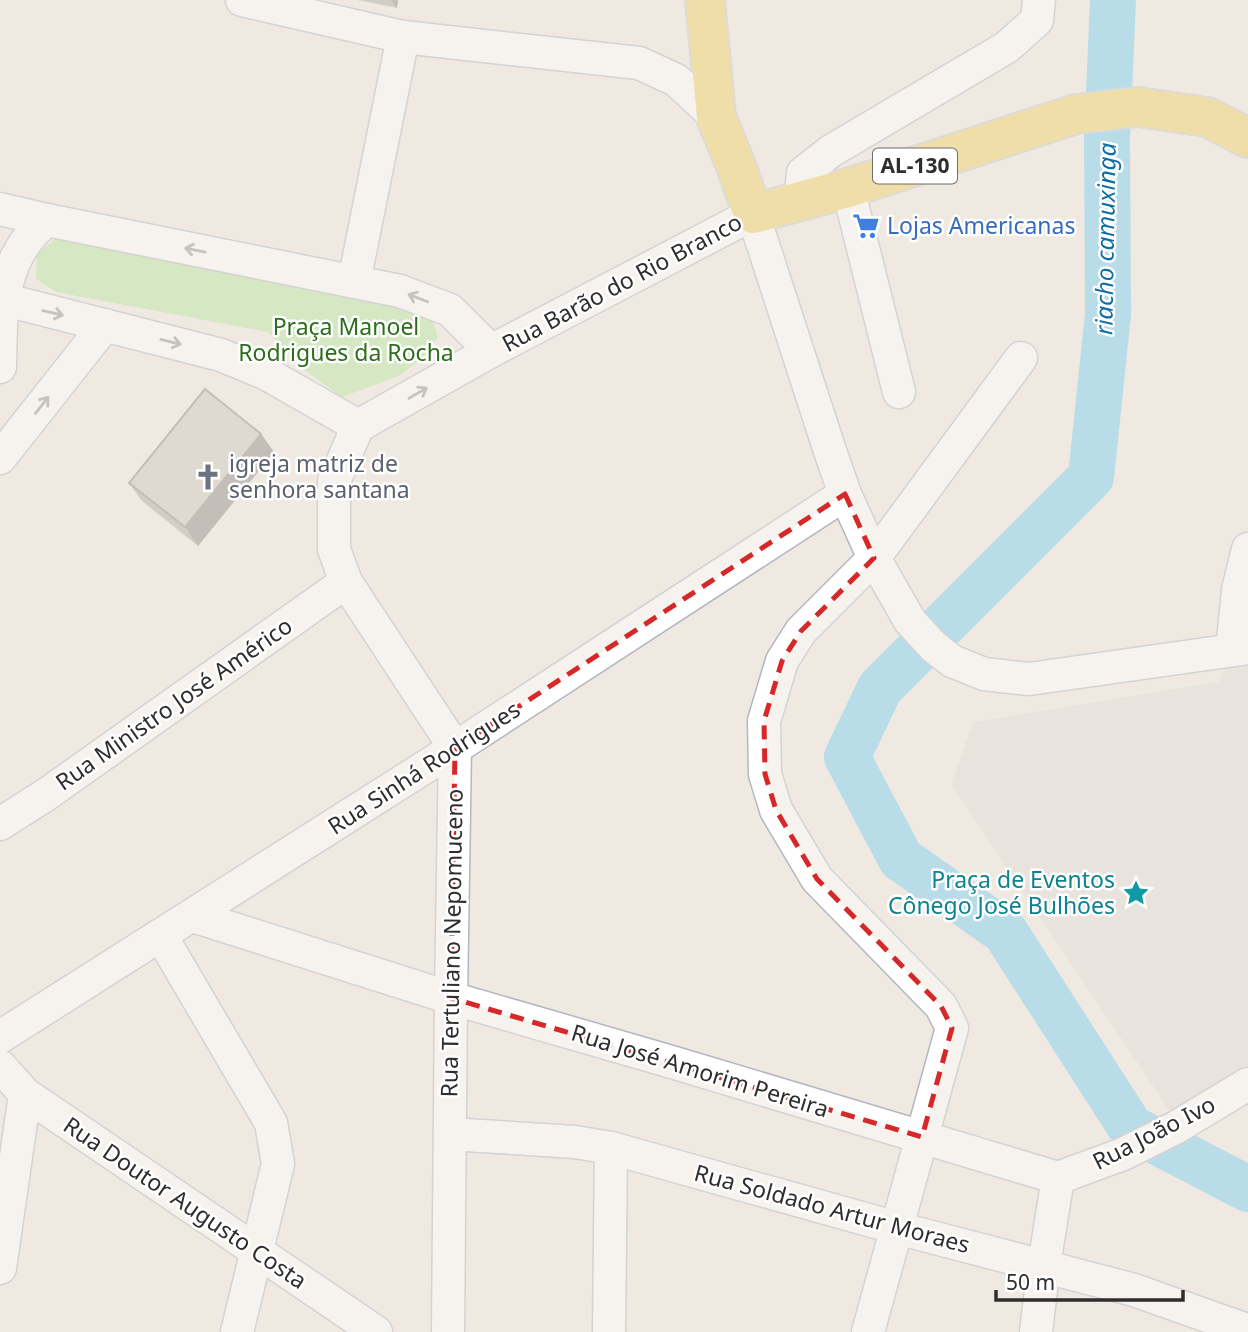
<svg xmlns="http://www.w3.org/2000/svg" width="1248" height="1332" font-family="'Noto Sans',sans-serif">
	<rect width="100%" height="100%" fill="#efe9e1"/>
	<path fill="#b6e59e" d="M58 237 343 290 431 316 438 336 425 356 399 376 342 397 302 368 268 332 56 292 36 279 37 254Z"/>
	<path fill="#dfdcd8" d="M1248 666V1067L1172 1114 951 785 973 722 1218 682 1225 668Z"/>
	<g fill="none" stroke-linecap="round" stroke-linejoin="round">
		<path stroke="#75cff0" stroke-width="46" d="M1113 0 1107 140 1108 314 1091 477 880 688 847 757 901 859 1005 932 1131 1128 1248 1189"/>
		<g stroke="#b4b7c1" stroke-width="35">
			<g id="minor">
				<path d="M242 0 403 37 639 63 676 80 716 117"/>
				<path d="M848 188 899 392"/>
				<path d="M800 201 803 173 831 151 1007 47 1037 20 1039 0"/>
				<path d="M0 209 47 220 400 291 450 310 491 351"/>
				<path d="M354 282 403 37"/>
				<path d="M2 299 221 355 267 374 358 426"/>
				<path d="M0 367C1 311 0 257 47 220"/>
				<path d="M358 426 491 351 753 214 829 448 845 494 874 558 910 621 934 647 952 661 984 674 1029 679 1248 648"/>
				<path d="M358 426 334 481V549L346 582 455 748 451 998 448 1332"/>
				<path d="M0 458 105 325"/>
				<path d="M1232 650 1238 590 1248 549"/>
				<path d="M0 824 47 794 346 582"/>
				<path d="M193 916 451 998 675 1063 1058 1178 1044 1265 1036 1332"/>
				<path d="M161 936 271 1123 278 1164 237 1332"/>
				<path d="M0 1037 455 748 845 494"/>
				<path d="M0 1066 25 1094 376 1332"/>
				<path d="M450 1134 575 1142 611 1148 897 1228 1134 1290 1247 1330 1248 1332"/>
				<path d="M1058 1178 1123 1154 1175 1128 1248 1084"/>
				<path d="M0 1268 25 1094"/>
				<path d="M609 1332 611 1148"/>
				<path d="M868 1332 952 1028 941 1006 817 879 776 810 765 774 764 721 782 661 801 631 874 558 1021 358"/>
			</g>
		</g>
		<g stroke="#c9c9c9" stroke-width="42">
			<path id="major" d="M705 0 716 117 736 166 753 214 848 188 1076 114 1138 107 1207 117 1248 138"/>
		</g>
		<use href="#minor" stroke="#fff" stroke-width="32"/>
		<use href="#major" stroke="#f2d163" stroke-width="38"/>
	</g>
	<g fill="#afaba4">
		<path d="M358 0H398L397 8Z"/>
		<path d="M261 434 274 452 198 546 142 501 129 483Z"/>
	</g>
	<g fill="#8e8b86">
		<path d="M391 0H398L397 8Z"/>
		<path d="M261 434 274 452 198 546 185 527Z"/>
	</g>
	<path fill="#cbc7bf" stroke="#8e8b86" stroke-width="2" d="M205 389 261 434 185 527 129 483Z"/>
	<defs><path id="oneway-shaft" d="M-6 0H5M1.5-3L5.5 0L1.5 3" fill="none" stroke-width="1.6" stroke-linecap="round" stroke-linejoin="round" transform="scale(1.75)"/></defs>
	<g stroke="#969696">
		<use href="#oneway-shaft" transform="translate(195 250) rotate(-169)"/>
		<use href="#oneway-shaft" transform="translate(418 298) rotate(-159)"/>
		<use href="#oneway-shaft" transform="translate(53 313) rotate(13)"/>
		<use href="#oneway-shaft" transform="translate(171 342) rotate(14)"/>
		<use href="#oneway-shaft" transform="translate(418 393) rotate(-30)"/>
		<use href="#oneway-shaft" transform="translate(42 405) rotate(-52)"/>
	</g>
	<path d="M0 0H1248V1332H0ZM845 494 874 558 801 631 782 661 764 721 765 774 776 810 817 879 941 1006 952 1028 922 1137 451 998 455 748Z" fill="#efe9e1" fill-opacity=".55" fill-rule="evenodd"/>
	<path fill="none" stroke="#d62828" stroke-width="5" stroke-dasharray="14 9" stroke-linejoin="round" d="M845 494 874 558 801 631 782 661 764 721 765 774 776 810 817 879 941 1006 952 1028 922 1137 451 998 455 748Z"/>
	<defs>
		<g id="supermarket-bare" transform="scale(2.1)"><path d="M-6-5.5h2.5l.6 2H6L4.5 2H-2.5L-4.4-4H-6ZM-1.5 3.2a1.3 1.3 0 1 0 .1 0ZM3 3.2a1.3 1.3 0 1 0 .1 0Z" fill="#3f7fe0" stroke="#fff" stroke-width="2.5" paint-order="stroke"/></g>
		<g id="church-bare" transform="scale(2.1)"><path d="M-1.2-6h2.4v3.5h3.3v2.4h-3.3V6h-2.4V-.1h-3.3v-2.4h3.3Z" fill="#6b7280" stroke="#fff" stroke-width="2.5" paint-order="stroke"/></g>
		<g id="sight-bare" transform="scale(2.1)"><path d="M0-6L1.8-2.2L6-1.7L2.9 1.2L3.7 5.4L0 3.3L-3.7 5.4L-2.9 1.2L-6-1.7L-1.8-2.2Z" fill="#0f9aa8" stroke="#fff" stroke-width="2.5" paint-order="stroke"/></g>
	</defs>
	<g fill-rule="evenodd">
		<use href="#supermarket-bare" x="866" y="226"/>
		<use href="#church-bare" x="208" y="477"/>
		<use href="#sight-bare" x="1136" y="893"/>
	</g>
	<g text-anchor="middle" stroke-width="5" stroke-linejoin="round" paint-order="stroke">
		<rect fill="#fff" stroke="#6d6d6d" stroke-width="2" x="873" y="148.5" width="84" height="35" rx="5"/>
		<g font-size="21" font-weight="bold" fill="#2e2e2e">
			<text x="915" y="173">AL-130</text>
		</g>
		<g font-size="23" fill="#366cbe" stroke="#fff" text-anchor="start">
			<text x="887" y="234">Lojas Americanas</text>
		</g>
		<g font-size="23" fill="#2e2e2e" stroke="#fff">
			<text transform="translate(622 283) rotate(-28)" y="8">Rua Barão do Rio Branco</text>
			<text transform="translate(174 704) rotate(-35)" y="8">Rua Ministro José Américo</text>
			<text transform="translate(424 768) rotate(-33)" y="8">Rua Sinhá Rodrigues</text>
			<text transform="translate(452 943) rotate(-89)" y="8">Rua Tertuliano Nepomuceno</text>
			<text transform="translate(700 1071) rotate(17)" y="8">Rua José Amorim Pereira</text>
			<text transform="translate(1154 1133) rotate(-27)" y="8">Rua João Ivo</text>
			<text transform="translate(185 1203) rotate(34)" y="8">Rua Doutor Augusto Costa</text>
			<text transform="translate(832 1209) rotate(15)" y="8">Rua Soldado Artur Moraes</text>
		</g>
		<g font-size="23" fill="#2c6e1b" stroke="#fff">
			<text x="346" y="335">Praça Manoel<tspan x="346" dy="26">Rodrigues da Rocha</tspan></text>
		</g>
		<g font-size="23" fill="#5b616d" stroke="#fff" text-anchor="start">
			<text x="229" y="472">igreja matriz de<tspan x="229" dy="26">senhora santana</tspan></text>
		</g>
		<g font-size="23" fill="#0d838f" stroke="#fff" text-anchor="end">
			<text x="1115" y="888">Praça de Eventos<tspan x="1115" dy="26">Cônego José Bulhões</tspan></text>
		</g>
		<g font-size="24" font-style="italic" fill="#0d6fa3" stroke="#fff">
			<text transform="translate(1106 239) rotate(-89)" y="8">riacho camuxinga</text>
		</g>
	</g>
	<path d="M996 1290v10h187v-10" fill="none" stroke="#2e2e2e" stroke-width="3.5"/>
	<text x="1006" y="1290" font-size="21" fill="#2e2e2e" stroke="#ffffff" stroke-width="5" paint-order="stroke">50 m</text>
</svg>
